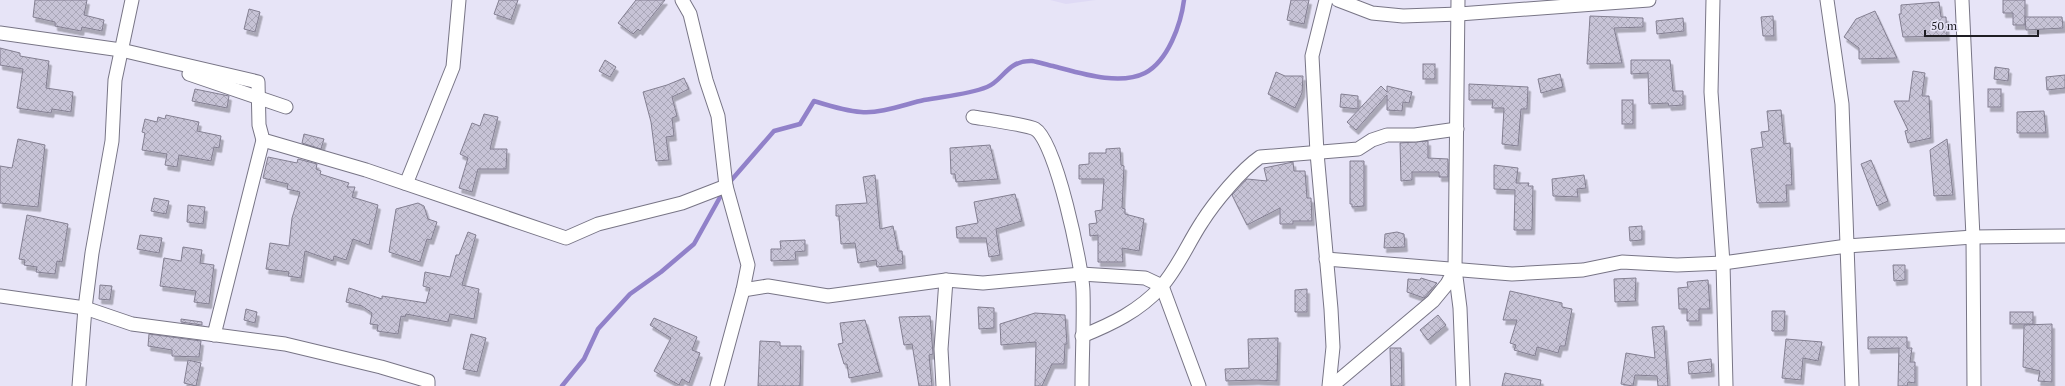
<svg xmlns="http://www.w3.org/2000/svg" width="2065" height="386" font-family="'PT Serif',serif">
	<defs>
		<pattern id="building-cross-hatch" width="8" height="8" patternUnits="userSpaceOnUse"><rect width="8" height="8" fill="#c7c3d6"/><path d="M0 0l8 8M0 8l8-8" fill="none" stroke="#aaa7b8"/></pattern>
		<filter id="shadow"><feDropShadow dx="2.5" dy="4.5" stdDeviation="0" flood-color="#0004"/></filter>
	</defs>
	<rect width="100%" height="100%" fill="#e7e4f7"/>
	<path fill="#dfdaf5" d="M1050 0H1096L1066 4Z"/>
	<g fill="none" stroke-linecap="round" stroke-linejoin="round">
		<g stroke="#9181c9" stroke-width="4.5">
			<path d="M728 184 774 131 800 124 814 101C830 106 845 111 861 112 880 114 906 104 924 100 945 96 967 95 987 87 1003 81 1007 60 1032 61 1039 62 1047 65 1053 66 1080 73 1119 86 1145 73 1168 61 1181 24 1184 0"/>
			<path d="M562 386 584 359 598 329 630 294 661 272 694 244 724 190"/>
		</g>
	</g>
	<g fill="url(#building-cross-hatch)" stroke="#837f91" filter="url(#shadow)">
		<path d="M35 0H87L84 15 104 20 102 31 82 27 81 31 55 26V22L33 17Z"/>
		<path d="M499 0H518L511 20 494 14Z"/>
		<path d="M636 0H665L640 31 638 29 633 34 618 23Z"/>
		<path d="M1291 0H1309L1304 24 1287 20Z"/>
		<path d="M2003 0H2025V25H2013V13H2003Z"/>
		<path d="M1939 2 1941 17H1946L1947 36 1903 37 1899 14H1901V5Z"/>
		<path d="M249 9 260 12 255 32 244 29Z"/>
		<path d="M1875 11 1897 58 1859 59V48L1844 37 1856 19Z"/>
		<path d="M1590 16 1643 18V27L1614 28 1622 63 1587 64Z"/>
		<path d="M1773 16 1774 36H1763L1761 17Z"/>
		<path d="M2025 17H2062L2063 28 2026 30Z"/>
		<path d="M1683 18 1684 31 1657 34 1656 21Z"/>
		<path d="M0 48 20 53V56L49 61 46 88 73 92 71 112 52 109 51 113 17 108 23 69 0 65Z"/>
		<path d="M605 60 616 67 610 77 599 71Z"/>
		<path d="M1631 60H1670L1673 91H1683V105L1669 106 1668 103 1649 104 1648 73 1631 74Z"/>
		<rect x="1423" y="64" width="12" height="15"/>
		<path d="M1995 67 2009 69 2008 81 1994 79Z"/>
		<path d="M1913 71 1925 73 1922 96H1929L1931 138 1908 143 1905 131 1908 130 1894 101H1909Z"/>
		<path d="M1276 72 1285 76H1303L1302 93 1295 108 1268 94Z"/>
		<path d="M1560 74 1563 87 1541 93 1538 79Z"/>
		<path d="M2065 75V88L2047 90 2046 77Z"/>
		<path d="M684 78 689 89 672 97 677 116 672 118 674 136 666 137 669 160 656 161 651 122 643 92 667 85Z"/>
		<path d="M1469 84 1528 87 1527 109H1521L1518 146 1502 144 1504 108H1492L1493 100H1469Z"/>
		<path d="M1381 86 1387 92V86L1412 92 1409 103 1403 102 1402 111 1387 110V95L1356 130 1347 122Z"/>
		<path d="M195 89 229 96 227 108 192 101Z"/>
		<rect x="1988" y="89" width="13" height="18"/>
		<path d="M1341 94 1358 96V109L1340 107Z"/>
		<rect x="1622" y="100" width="11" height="24"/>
		<path d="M1781 110 1784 144 1790 143 1792 185H1786L1787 202 1757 203 1751 149 1763 147 1761 132 1769 131 1767 111Z"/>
		<path d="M2044 111 2046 133H2017V112Z"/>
		<path d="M484 114 498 117 490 149H507L506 169H478L472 192 459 188 468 158 460 154 472 123 480 126Z"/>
		<path d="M166 115 199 122 197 131 221 136 219 148 214 147 211 161 179 155 177 167 165 165 167 154 142 150 145 133 142 132 145 119 157 122 158 117 165 119Z"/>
		<path d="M304 134 324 139 321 149 302 143Z"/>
		<path d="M18 139 45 145 38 207 0 203V166L12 168Z"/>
		<path d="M1947 139 1953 195 1934 196 1930 150Z"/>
		<path d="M1428 141V158L1448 159V177H1439V172H1412V180L1401 181 1400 143Z"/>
		<path d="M990 145 998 179 956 182 955 174H951L950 148Z"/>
		<path d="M1120 148 1121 165 1124 166 1122 208 1125 209V214L1144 219 1139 251 1122 248 1123 262H1098V235L1090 236 1089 224 1097 223 1095 211 1102 210 1104 179H1079V165L1089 164V153H1106V149Z"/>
		<path d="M268 157 297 163 298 159 317 164 316 169 321 171 320 174 349 183 347 187H355L352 197 378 205 369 245 353 239 346 260 334 256 333 261 305 251 301 278 288 276 289 272 266 269 270 243 289 246 292 218 300 192 287 189 288 184 263 178Z"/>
		<path d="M1871 160 1888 201 1877 206 1861 164Z"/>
		<path d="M1350 161H1364V206L1352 207V204H1350Z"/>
		<path d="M1293 162 1294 171H1305L1307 198H1311L1312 221H1293V224H1280V208L1247 225 1232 195 1247 179 1267 181 1264 168Z"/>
		<path d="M1494 165 1518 168 1516 183H1529L1528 186H1533L1532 230H1514L1515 190 1494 189Z"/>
		<path d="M875 175 880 229 893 226 898 251H902L903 264 877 267 876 260 858 263 855 243 841 244 839 216H836V205L867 203 863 177Z"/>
		<path d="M1584 175 1586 188 1577 189 1578 197 1553 196 1552 179Z"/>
		<path d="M1015 194 1022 221 996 229 1000 255 989 257 986 238H957L956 227 978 223 974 202Z"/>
		<path d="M154 198 169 201 166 214 151 211Z"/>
		<path d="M418 203 424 206 428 219 437 222 431 240 427 239 420 262 389 252 396 209Z"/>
		<path d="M188 205 205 207 203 224 187 222Z"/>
		<path d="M27 215 68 224 62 262 57 261 55 274 36 272 37 267 24 265 25 260 19 259Z"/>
		<path d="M1642 226V240L1630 241 1629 227Z"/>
		<path d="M468 232 476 235 462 285 479 289 474 319 450 314 448 322 406 314 405 317 401 316 398 334 377 331 378 325 370 324 372 313 362 306 346 302 349 288 382 299V296L426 303 430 288 423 286 425 272 450 277 456 255H459Z"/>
		<path d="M1397 232 1404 234 1405 247 1384 248 1385 234Z"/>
		<path d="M140 235 162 238 159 253 137 249Z"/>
		<path d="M805 240V251L795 252 796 260 771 261V249H781L780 241Z"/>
		<path d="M183 247 202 250 200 263 214 265 209 304 194 302 196 291 160 286 164 258 181 261Z"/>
		<path d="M1893 265H1905V280L1894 281Z"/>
		<path d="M1421 278 1437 283 1424 298 1407 292 1408 279 1420 280Z"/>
		<path d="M1636 278 1635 297 1636 301 1615 302 1614 279Z"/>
		<path d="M1708 280 1710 309H1699V321H1687V309H1679L1678 288 1688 287 1687 282Z"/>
		<path d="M100 285 112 286 110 300 99 299Z"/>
		<path d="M1307 289V312H1295V290Z"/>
		<path d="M1510 291 1562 303V307L1572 309 1565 346H1560L1558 353 1537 347 1535 356 1514 350 1516 345 1510 343 1517 320H1503Z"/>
		<path d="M978 307 994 308V328L979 329Z"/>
		<path d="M246 309 257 312 255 323 244 320Z"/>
		<path d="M1772 311H1785L1784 331H1772Z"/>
		<rect x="2010" y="312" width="23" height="12"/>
		<path d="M1035 313 1065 315 1067 344H1065L1064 364H1052L1042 386H1035L1036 342 1001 345 1000 324Z"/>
		<path d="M1438 315 1446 325 1428 340 1420 330Z"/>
		<path d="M930 316 933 354 929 355 932 386H919L912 344 904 345 899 317Z"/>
		<path d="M654 318 697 337 692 350 700 353 689 383 682 379 679 385 654 371 671 338 650 325Z"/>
		<path d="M181 319 202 322V325L181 322Z"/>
		<path d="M865 320 880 372 849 378 847 364H844L838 344 843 343 840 323Z"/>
		<path d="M2052 324V382L2038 381 2040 371 2023 367 2024 325Z"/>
		<path d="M1664 326 1668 386H1658L1657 376 1635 375 1633 386 1621 384 1626 353 1655 358 1652 327Z"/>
		<path d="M149 334 201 341 199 357 172 356V350L148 346Z"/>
		<path d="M471 334 486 338 477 372 463 369Z"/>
		<path d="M1868 337H1907V348H1912L1910 362H1915V383L1908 382 1907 386H1898L1899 348 1868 349Z"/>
		<path d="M1278 338 1277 381 1256 380 1226 381 1225 369 1249 368 1248 339Z"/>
		<path d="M1786 339 1822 342 1818 361 1803 358 1801 380 1782 378Z"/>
		<path d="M760 341 780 342V346H801L800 386H758Z"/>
		<path d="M1390 348H1401L1402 386H1391Z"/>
		<path d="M1711 359 1712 372 1689 374 1688 362Z"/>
		<path d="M188 360 201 363 196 386 184 383Z"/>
		<path d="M1505 373 1541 380 1540 386H1502Z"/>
	</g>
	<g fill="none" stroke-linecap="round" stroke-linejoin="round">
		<g stroke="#787586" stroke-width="15">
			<g id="minor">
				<path d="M682 0 690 14 706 80 718 116 726 186 748 265 743 290 717 386"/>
				<path d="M1326 0 1312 56 1317 153 1331 309 1333 347 1329 386"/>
				<path d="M1338 0 1372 13 1403 16 1459 14 1649 0"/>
				<path d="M1458 0 1455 269 1460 308 1463 386"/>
				<path d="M1713 0 1711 92 1723 263 1726 386"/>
				<path d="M1827 0 1842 104 1852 386"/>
				<path d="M1962 0 1973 237 1974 386"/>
				<path d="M0 33 121 50 258 82 259 125 263 140 366 170 566 238 598 224 682 203 726 186"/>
				<path d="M189 74 286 107"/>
				<path d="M973 117C985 119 1028 125 1035 129 1056 141 1082 266 1083 291 1084 323 1082 355 1082 386"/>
				<path d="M405 183 408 179 453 67 459 0"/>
				<path d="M1326 259 1512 274 1583 270 1622 262 1677 265 1723 263 1847 246 1973 237 2065 236"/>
				<path d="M743 290 768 286 828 296 946 280 983 283 1081 274 1145 278 1162 286 1199 386"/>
				<path d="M0 296 85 308 132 324 285 344 381 367 428 381V386"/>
				<path d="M214 335 263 140"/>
				<path d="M1082 336C1112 324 1139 311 1161 287 1178 268 1188 243 1202 222 1214 203 1241 170 1260 157L1358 149 1372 140 1387 135H1415L1457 129"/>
				<path d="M79 386 85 308 92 253 112 141 115 80 132 0"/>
				<path d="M943 386 941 349 946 280"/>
				<path d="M1332 386 1433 301 1447 284 1455 269"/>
			</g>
		</g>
		<use href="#minor" stroke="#fff" stroke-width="13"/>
	</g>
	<path d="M1925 30v6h113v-6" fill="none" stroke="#1f1e24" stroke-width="2"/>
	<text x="1931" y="30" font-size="12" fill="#1f1e24" stroke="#e7e4f7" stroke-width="3" paint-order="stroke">50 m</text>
</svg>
